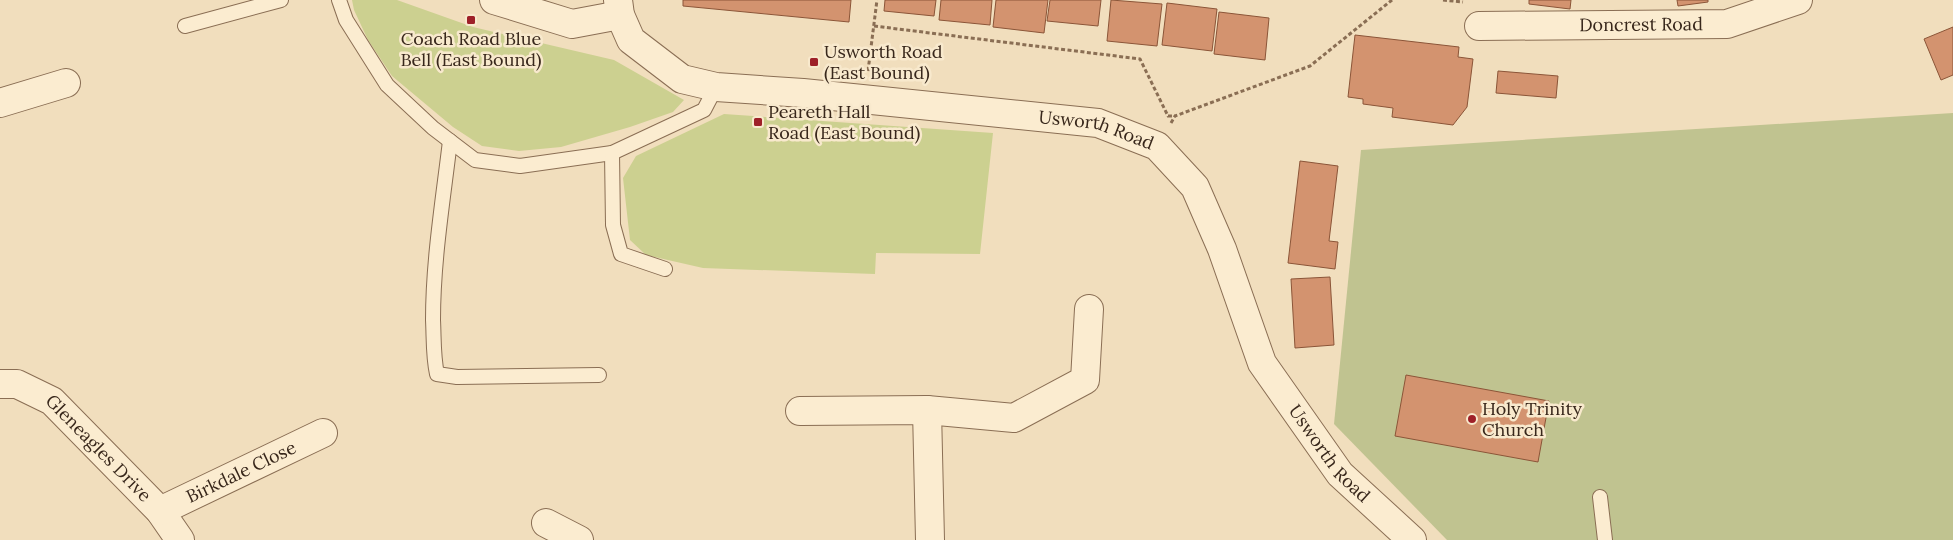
<svg xmlns="http://www.w3.org/2000/svg" width="1953" height="540" font-family="Lora,serif">
	<rect width="100%" height="100%" fill="#f1debd"/>
	<g fill="#ccd090">
		<path d="M352 0H397L473 27 614 60 684 100 673 112 630 127 561 147 519 151 482 146 453 127 392 76 368 40 354 10Z"/>
		<path d="M724 114 993 133 980 254 876 253 875 274 703 268 646 255 630 240 623 178 636 156Z"/>
	</g>
	<path fill="#c0c390" d="M1953 113V540H1447L1334 424 1361 150Z"/>
	<g fill="#d3936f" stroke="#8b5538">
		<path d="M683 0H851L849 22 683 6Z"/>
		<path d="M885 0H936L934 16 884 11Z"/>
		<path d="M941 0H992L990 25 939 20Z"/>
		<path d="M996 0H1048L1044 33 993 27Z"/>
		<path d="M1050 0H1101L1098 26 1047 21Z"/>
		<path d="M1111 0 1162 4 1157 46 1107 41Z"/>
		<path d="M1529 0H1571L1570 9 1529 4Z"/>
		<path d="M1677 0H1708V2L1678 6Z"/>
		<path d="M1167 3 1217 9 1212 51 1162 45Z"/>
		<path d="M1219 12 1269 18 1265 60 1214 54Z"/>
		<path d="M1953 27V75L1941 80 1924 39Z"/>
		<path d="M1355 35 1459 47 1458 57 1473 59 1467 107 1453 125 1392 117 1393 108 1363 104V99L1348 97Z"/>
		<path d="M1498 71 1558 76 1556 98 1496 93Z"/>
		<path d="M1300 161 1338 166 1329 241 1338 242 1335 269 1288 263Z"/>
		<path d="M1330 277 1334 345 1295 348 1291 279Z"/>
		<path d="M1406 375 1549 401 1538 462 1395 436Z"/>
	</g>
	<g fill="none" stroke-linecap="round" stroke-linejoin="round">
		<g stroke="#8a6e54" stroke-width="16">
			<g id="service">
				<path d="M339 0 346 20 387 85 433 128 475 160 520 166 612 153 704 110 716 87"/>
				<path d="M185 26 281 0"/>
				<path d="M450 141C443 200 433 260 433 320 434 339 433 356 437 374L457 377 599 375"/>
				<path d="M612 153 613 225 621 254 665 269"/>
				<path d="M1600 497 1605 540"/>
			</g>
		</g>
		<g stroke="#8a6e54" stroke-width="30">
			<g id="minor">
				<path id="s1" d="M1479 26 1727 24 1798 0"/>
				<path d="M0 103 66 83"/>
				<path id="s2" d="M0 384H17L52 401 160 511 180 540"/>
				<path d="M927 410 930 540"/>
				<path d="M800 411 927 410 1014 418 1085 380 1089 309"/>
				<path id="s3" d="M160 511 323 433"/>
				<path d="M546 523 579 540"/>
			</g>
		</g>
		<g stroke="#8a6e54" stroke-width="30">
			<g id="tertiary">
				<path d="M494 0 572 24 620 15"/>
				<path id="s4" d="M618 0 620 15 631 40 682 79 716 87 803 93 1098 123 1157 146 1195 187 1222 249 1262 363 1340 474 1412 540"/>
			</g>
		</g>
		<g stroke="#8a6e54" stroke-width="3" stroke-dasharray="4 2.5" stroke-linecap="butt">
			<path d="M1443 0 1463 2"/>
			<path d="M874 26 1140 59 1168 116H1175"/>
			<path d="M868 71 877 0"/>
			<path d="M1171 123 1175 116 1310 66 1392 0"/>
		</g>
		<use href="#service" stroke="#fbecd0" stroke-width="14"/>
		<use href="#minor" stroke="#fbecd0" stroke-width="28"/>
		<use href="#tertiary" stroke="#fbecd0" stroke-width="28"/>
	</g>
	<g fill="#9e2028" stroke="#f8e9cd" stroke-width="2">
		<rect x="466" y="15" width="10" height="10" rx="2.5"/>
		<rect x="809" y="57" width="10" height="10" rx="2.5"/>
		<rect x="753" y="117" width="10" height="10" rx="2.5"/>
		<circle cx="1472" cy="419" r="5"/>
	</g>
	<g text-anchor="middle" stroke-width="5" stroke-linejoin="round" paint-order="stroke">
		<g font-size="18" fill="#38271b" stroke="#f8e9cd">
			<text dy="6" stroke="none"><textPath href="#s1" startOffset="162">Doncrest Road</textPath></text>
			<text dy="6" stroke="none"><textPath href="#s4" startOffset="525">Usworth Road</textPath></text>
			<text dy="6" stroke="none"><textPath href="#s2" startOffset="122">Gleneagles Drive</textPath></text>
			<text dy="6" stroke="none"><textPath href="#s4" startOffset="946">Usworth Road</textPath></text>
			<text dy="6" stroke="none"><textPath href="#s3" startOffset="90">Birkdale Close</textPath></text>
		</g>
		<g font-size="18" fill="#38271b" stroke="#f8e9cd" text-anchor="start">
			<text x="471" y="45" text-anchor="middle">Coach Road Blue<tspan x="471" dy="21">Bell (East Bound)</tspan></text>
			<text x="824" y="58">Usworth Road<tspan x="824" dy="21">(East Bound)</tspan></text>
			<text x="768" y="118">Peareth Hall<tspan x="768" dy="21">Road (East Bound)</tspan></text>
			<text x="1482" y="415">Holy Trinity<tspan x="1482" dy="21">Church</tspan></text>
		</g>
	</g>
</svg>
